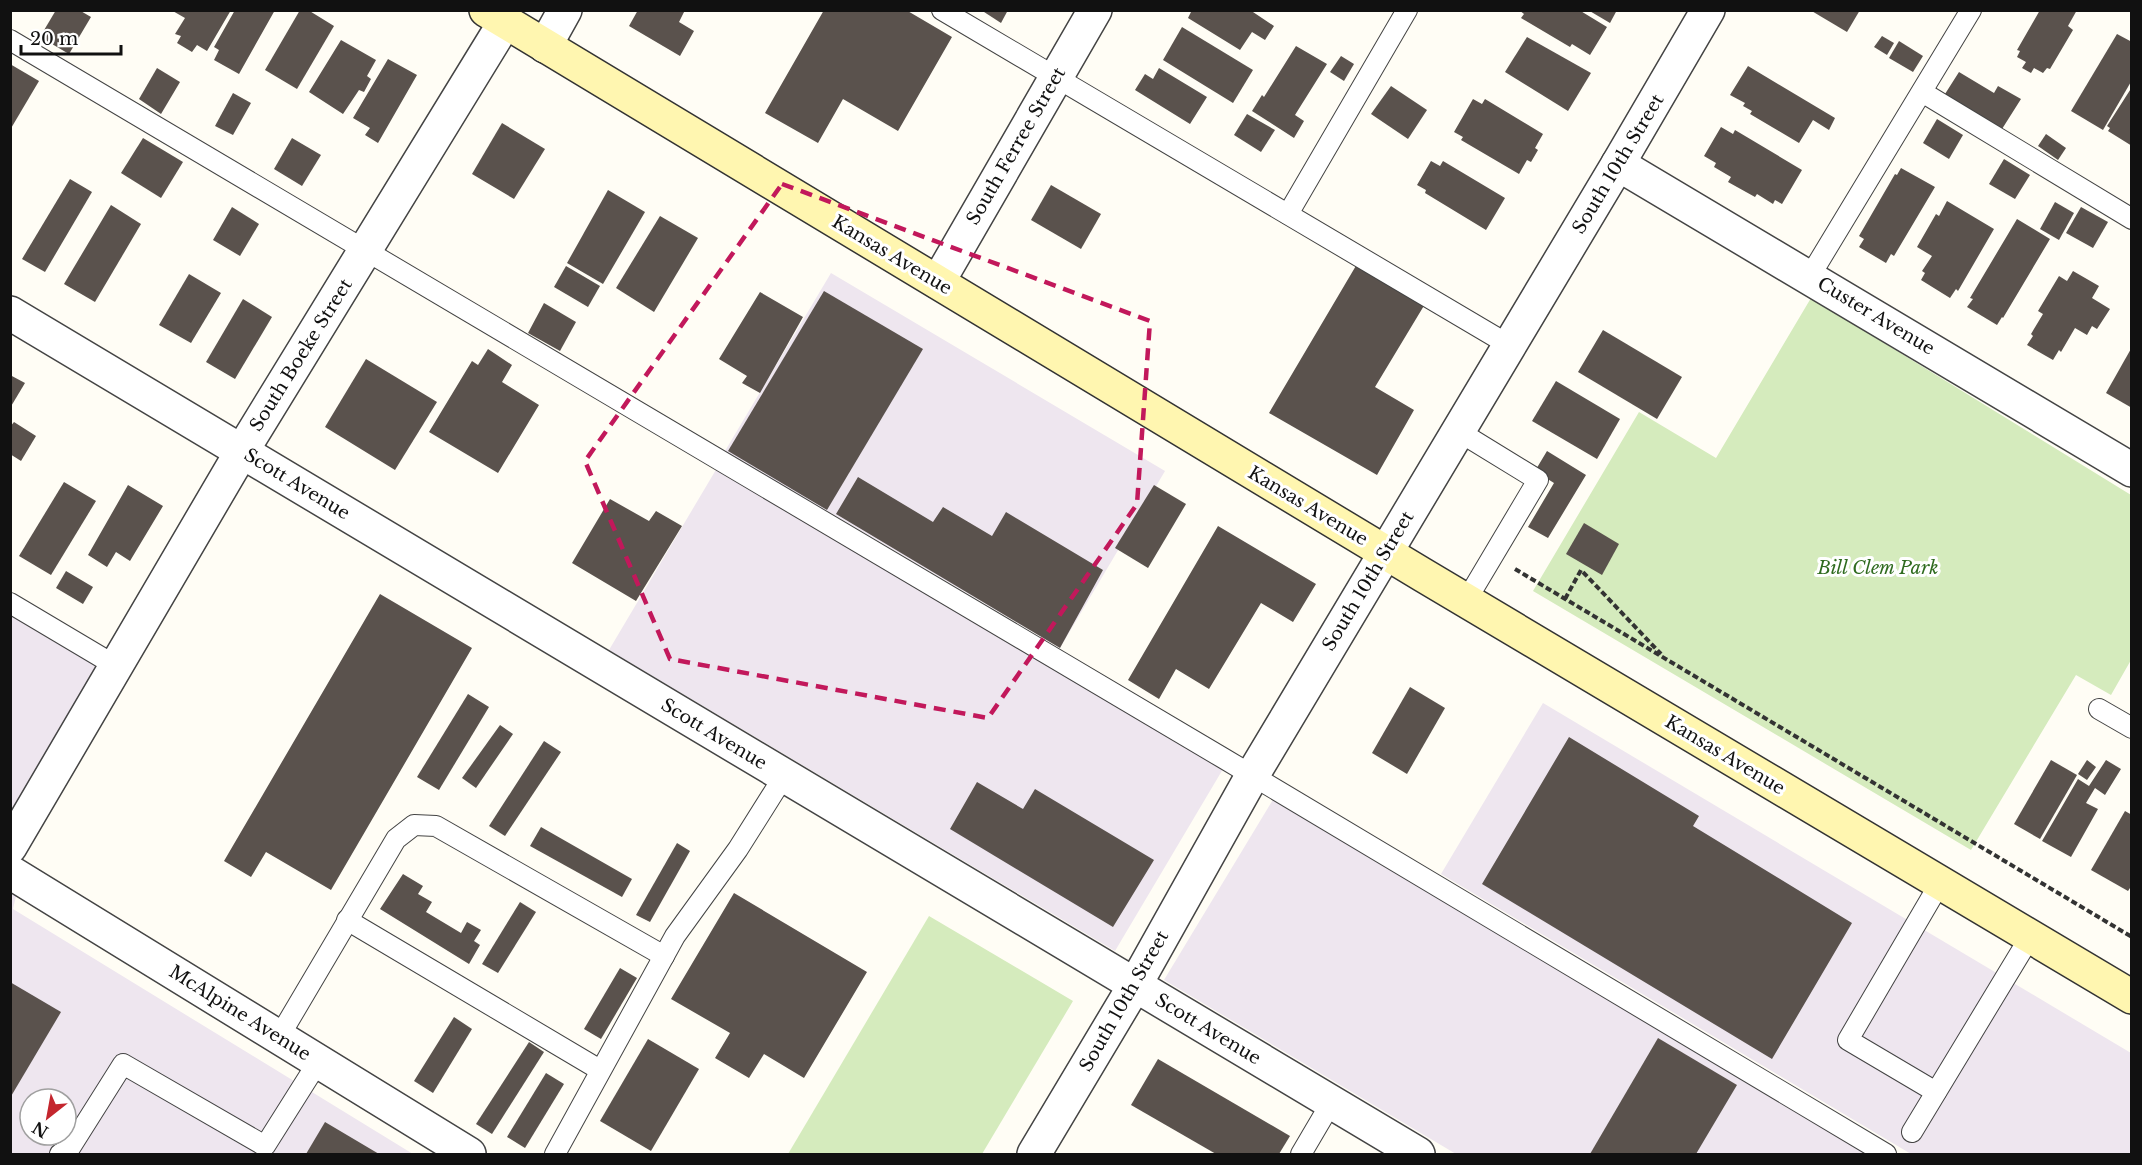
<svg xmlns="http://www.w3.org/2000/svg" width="2142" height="1165" font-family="'Libre Baskerville',serif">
	<rect width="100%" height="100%" fill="#fffdf5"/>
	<g fill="#eee6ef" fill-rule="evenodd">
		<path d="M831 273 1165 471 1060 648 725 451Z"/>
		<path d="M717 468 1223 769 1115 951 609 650Z"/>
		<path d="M11 614 103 669 11 832Z"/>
		<path d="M1543 703 2131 1053V1154H1911L1441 874Z"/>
		<path d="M1274 798 1869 1154H1456L1164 980Z"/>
		<path d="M10 892 16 896 13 909 413 1154H11ZM30 1099H66V1135H30Z"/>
	</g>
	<g fill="#d5ebbd">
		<path d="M1811 298 2131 495V660L2111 695 2076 675 1971 850 1533 591 1639 412 1716 458Z"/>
		<path d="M929 916 1073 1001 982 1154H788Z"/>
	</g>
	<g fill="#5a524d">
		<path d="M56 10H79L91 17 69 54 40 37Z"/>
		<path d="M171 10H231L207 51 197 45 192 52 177 43 181 36 175 34 185 18Z"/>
		<path d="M235 10H275L239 74 214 60 219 50 214 47Z"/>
		<path d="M300 10H308L334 26 297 89 265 70Z"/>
		<path d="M638 10H685L679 22 694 31 680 56 629 26Z"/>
		<path d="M824 10H906L952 37 898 131 843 99 818 143 765 113Z"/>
		<path d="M981 10H1008L1001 23Z"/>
		<path d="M1192 10H1250L1274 26 1265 40 1252 32 1240 50 1188 18Z"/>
		<path d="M1519 10H1579L1607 27 1590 55 1572 44 1570 47 1521 18 1524 14Z"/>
		<path d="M1588 10H1617L1610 23Z"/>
		<path d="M1810 10H1860L1847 32Z"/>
		<path d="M2040 10H2077L2068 26 2073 30 2050 69 2047 68 2043 73 2034 68 2031 73 2022 68 2026 62 2017 57 2020 51 2017 50Z"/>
		<path d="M1182 27 1253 70 1233 103 1163 60Z"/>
		<path d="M2117 34 2132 42V80L2103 130 2071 111Z"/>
		<path d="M1882 36 1894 43 1887 55 1874 47Z"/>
		<path d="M1527 37 1591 73 1568 111 1505 72Z"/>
		<path d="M341 40 376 60 367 76 371 79 364 92 359 90 343 114 309 92Z"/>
		<path d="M1899 41 1923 56 1913 72 1889 58Z"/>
		<path d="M1296 46 1327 64 1295 115 1304 121 1294 138 1252 111 1262 95 1264 97Z"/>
		<path d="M1341 56 1354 64 1344 81 1330 72Z"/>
		<path d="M388 59 417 75 378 143 365 135 370 128 353 118Z"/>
		<path d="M10 64 39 81 10 130Z"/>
		<path d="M1748 66 1835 118 1829 130 1813 120 1799 143 1750 114 1752 111 1743 106 1745 103 1730 95Z"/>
		<path d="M157 68 180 82 161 114 139 99Z"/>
		<path d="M1159 68 1207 97 1190 124 1135 90 1145 74 1153 79Z"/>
		<path d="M1959 72 1994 93 1998 86 2021 99 2002 129 1945 94Z"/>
		<path d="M1391 86 1427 110 1408 139 1371 114Z"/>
		<path d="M2132 87V146L2108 131 2110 128 2107 126Z"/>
		<path d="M233 93 251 103 233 135 215 126Z"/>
		<path d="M1473 99 1482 104 1485 99 1543 134 1535 148 1538 150 1531 162 1527 160 1519 174 1461 140 1463 137 1454 132Z"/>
		<path d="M1247 114 1275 130 1261 152 1234 135Z"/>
		<path d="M1937 119 1963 135 1949 159 1923 143Z"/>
		<path d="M502 123 545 149 514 199 472 174Z"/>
		<path d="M1721 127 1733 134 1735 130 1802 170 1782 204 1775 200 1773 204 1757 194 1755 197 1728 182 1731 177 1714 167 1716 163 1704 156Z"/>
		<path d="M2046 134 2066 148 2058 160 2038 146Z"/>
		<path d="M143 138 183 162 161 198 121 173Z"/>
		<path d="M292 138 321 155 302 186 274 169Z"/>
		<path d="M2004 159 2030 175 2015 199 1989 184Z"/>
		<path d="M1431 161 1440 166 1443 161 1505 198 1486 230 1425 193 1426 190 1417 185Z"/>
		<path d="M1901 168 1935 187 1894 256 1891 254 1886 263 1859 247 1864 239 1859 236 1895 174 1897 175Z"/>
		<path d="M70 179 92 192 45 272 22 259Z"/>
		<path d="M1051 185 1101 214 1081 249 1031 220Z"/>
		<path d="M608 190 645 212 603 284 567 263Z"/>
		<path d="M1947 201 1994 229 1958 291 1956 289 1950 298 1921 280 1925 273 1922 271 1932 256 1917 247 1936 214 1939 216Z"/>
		<path d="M2055 202 2074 213 2059 240 2040 229Z"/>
		<path d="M111 205 141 224 95 302 64 284Z"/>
		<path d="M232 207 259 224 240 256 213 240Z"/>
		<path d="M2081 207 2108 222 2093 248 2066 233Z"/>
		<path d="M660 216 698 238 654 312 616 288Z"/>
		<path d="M2017 219 2050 239 2003 318 2002 317 1997 325 1967 307 1973 299 1970 298Z"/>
		<path d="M1357 264 1425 304 1375 387 1414 410 1377 475 1269 413Z"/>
		<path d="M566 266 600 286 588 307 554 287Z"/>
		<path d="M2073 271 2099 286 2092 298 2110 309 2097 329 2092 326 2087 335 2075 328 2061 352 2059 350 2053 360 2027 345 2033 336 2031 334 2043 314 2038 311 2059 276 2067 281Z"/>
		<path d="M189 274 221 293 191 343 159 325Z"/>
		<path d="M824 291 923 349 827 510 728 451Z"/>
		<path d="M760 292 803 317 760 393 742 383 747 376 719 359Z"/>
		<path d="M243 299 272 317 235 379 206 362Z"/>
		<path d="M544 303 576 322 560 351 528 333Z"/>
		<path d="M1603 330 1682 377 1657 419 1578 372Z"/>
		<path d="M2132 347V408L2106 393Z"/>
		<path d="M488 349 512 365 502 382 539 405 498 473 429 432 472 361 478 365Z"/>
		<path d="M366 359 437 402 395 470 325 427Z"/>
		<path d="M10 375 25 383 10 408Z"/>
		<path d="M1556 381 1620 419 1597 459 1532 421Z"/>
		<path d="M14 422 36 436 21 461 10 454V427Z"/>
		<path d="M1547 451 1586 475 1548 538 1528 527 1554 483 1535 471Z"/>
		<path d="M858 477 933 522 943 507 992 536 1006 512 1103 570 1060 648 836 514Z"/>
		<path d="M64 482 96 501 51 575 19 556Z"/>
		<path d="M128 485 163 506 130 561 116 552 107 567 88 555Z"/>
		<path d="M1154 485 1186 504 1148 568 1115 548Z"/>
		<path d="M610 499 649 521 656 511 682 526 636 601 572 563Z"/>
		<path d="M1584 523 1619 544 1602 575 1566 554Z"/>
		<path d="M1218 526 1316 584 1293 622 1261 603 1209 689 1176 669 1159 699 1128 680Z"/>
		<path d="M66 571 93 587 83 604 56 588Z"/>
		<path d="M380 594 472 648 331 890 266 852 251 877 224 861Z"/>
		<path d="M1410 687 1445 708 1407 774 1372 753Z"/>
		<path d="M468 694 489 707 439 790 417 777Z"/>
		<path d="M500 725 513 734 476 788 462 778Z"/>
		<path d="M1569 737 1699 816 1693 826 1852 923 1772 1059 1482 884Z"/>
		<path d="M544 741 561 752 505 836 489 826Z"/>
		<path d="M2051 760 2077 775 2040 839 2014 824Z"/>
		<path d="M2087 760 2096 767 2087 780 2078 774Z"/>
		<path d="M2106 760 2121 769 2105 795 2095 788 2086 803 2098 809 2071 857 2042 841 2078 779 2089 786Z"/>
		<path d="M977 782 1023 809 1035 789 1154 860 1113 927 950 829Z"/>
		<path d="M2125 811 2132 815V885L2128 891 2091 870Z"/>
		<path d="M541 827 632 879 622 897 530 846Z"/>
		<path d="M677 843 690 851 650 922 636 915Z"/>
		<path d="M403 874 423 886 418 894 432 902 426 912 461 933 467 922 481 930 474 941 480 945 469 964 380 909Z"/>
		<path d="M734 893 867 972 804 1078 764 1054 749 1078 715 1058 730 1033 671 999Z"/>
		<path d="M520 902 536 912 498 973 482 964Z"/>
		<path d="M620 968 637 978 601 1039 584 1029Z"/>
		<path d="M10 982 61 1012 10 1098Z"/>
		<path d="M454 1017 472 1029 433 1093 414 1081Z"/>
		<path d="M1658 1038 1737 1085 1696 1154H1590Z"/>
		<path d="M648 1039 699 1069 651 1151 600 1121Z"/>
		<path d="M529 1042 544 1052 492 1134 476 1124Z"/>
		<path d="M1158 1059 1290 1136 1279 1154H1216L1131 1105Z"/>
		<path d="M546 1073 564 1084 525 1148 507 1137Z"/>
		<path d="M325 1122 379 1154H306Z"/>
	</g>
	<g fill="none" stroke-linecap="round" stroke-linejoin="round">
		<g stroke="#444" stroke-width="22">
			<g id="service">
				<path d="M942 10 1509 345"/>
				<path d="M10 40 1223 758 1886 1154"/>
				<path d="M1922 92 2132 219"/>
				<path d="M1288 214 1407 10"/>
				<path d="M1810 276 1971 10"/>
				<path d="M1458 431 1538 480 1466 601"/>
				<path d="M10 603 116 666"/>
				<path d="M2099 709 2132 728"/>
				<path d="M347 920 600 1070"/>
				<path d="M279 1037 396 839 414 825 436 826 664 956"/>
				<path d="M1936 1092 1848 1040 1940 883"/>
				<path d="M1912 1132 2030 937"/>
				<path d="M60 1154 70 1148 123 1064 265 1146 318 1062"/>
				<path d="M555 1154 675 936 738 849 784 776"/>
				<path d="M1301 1154 1331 1103"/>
			</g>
		</g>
		<g stroke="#444" stroke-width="36">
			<g id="minor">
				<path d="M545 46 565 10"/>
				<path d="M1618 164 2132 470"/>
				<path d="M938 282 1095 10"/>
				<path d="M10 313 1418 1154"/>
				<path d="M10 847 242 451 505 22"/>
				<path d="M10 872 469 1154"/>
			</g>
		</g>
		<g stroke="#444" stroke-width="36">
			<path id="tertiary" d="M1034 1154 1135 985 1252 776 1618 164 1708 10"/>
		</g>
		<g stroke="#333" stroke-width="36">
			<path id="secondary" d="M486 10 1423 575 2132 997"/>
		</g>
		<g stroke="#333" stroke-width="4" stroke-dasharray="6 3" stroke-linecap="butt">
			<path d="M1515 569 2132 937"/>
			<path d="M1565 599 1581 570 1661 654"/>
		</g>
		<use href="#service" stroke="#fff" stroke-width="20"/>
		<use href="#minor" stroke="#fff" stroke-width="33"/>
		<use href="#tertiary" stroke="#fff" stroke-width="33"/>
		<use href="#secondary" stroke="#fff6b0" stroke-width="33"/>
	</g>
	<path fill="none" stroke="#c2185b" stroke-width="4.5" stroke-dasharray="12 8" stroke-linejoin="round" d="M782 184 1150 321 1137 504 988 718 670 659 585 461Z"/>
	<g text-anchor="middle" stroke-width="6" stroke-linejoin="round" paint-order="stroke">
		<g font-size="18" fill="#111" stroke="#fff">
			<text transform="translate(1016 146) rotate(-60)" y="6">South Ferree Street</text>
			<text transform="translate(1618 164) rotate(-59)" y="6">South 10th Street</text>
			<text transform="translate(892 255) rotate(31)" y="6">Kansas Avenue</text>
			<text transform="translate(1876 316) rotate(31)" y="6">Custer Avenue</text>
			<text transform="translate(301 355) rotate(-58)" y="6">South Boeke Street</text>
			<text transform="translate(297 484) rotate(31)" y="6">Scott Avenue</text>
			<text transform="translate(1308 506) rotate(31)" y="6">Kansas Avenue</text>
			<text transform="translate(1368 581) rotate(-59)" y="6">South 10th Street</text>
			<text transform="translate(714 734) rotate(31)" y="6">Scott Avenue</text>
			<text transform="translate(1725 755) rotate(31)" y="6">Kansas Avenue</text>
			<text transform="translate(1124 1001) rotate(-60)" y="6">South 10th Street</text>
			<text transform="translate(240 1013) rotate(32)" y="6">McAlpine Avenue</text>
			<text transform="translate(1208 1029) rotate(31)" y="6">Scott Avenue</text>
		</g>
		<g font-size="18" font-style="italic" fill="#2f6b1f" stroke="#fff">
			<text x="1878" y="574">Bill Clem Park</text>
		</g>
	</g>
	<rect width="2142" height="1165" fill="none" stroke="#111111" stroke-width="24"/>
	<g transform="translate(48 1117) rotate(211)"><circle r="28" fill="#ffffff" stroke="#a0a0a0" stroke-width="1.5"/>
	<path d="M0-4.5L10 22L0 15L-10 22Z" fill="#c4262e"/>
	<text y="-9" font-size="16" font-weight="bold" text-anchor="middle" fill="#111111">N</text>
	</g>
	<path d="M21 45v9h100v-9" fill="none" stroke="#111111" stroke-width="3"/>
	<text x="30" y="45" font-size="18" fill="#111111" stroke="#ffffff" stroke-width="4.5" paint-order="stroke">20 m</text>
</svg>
